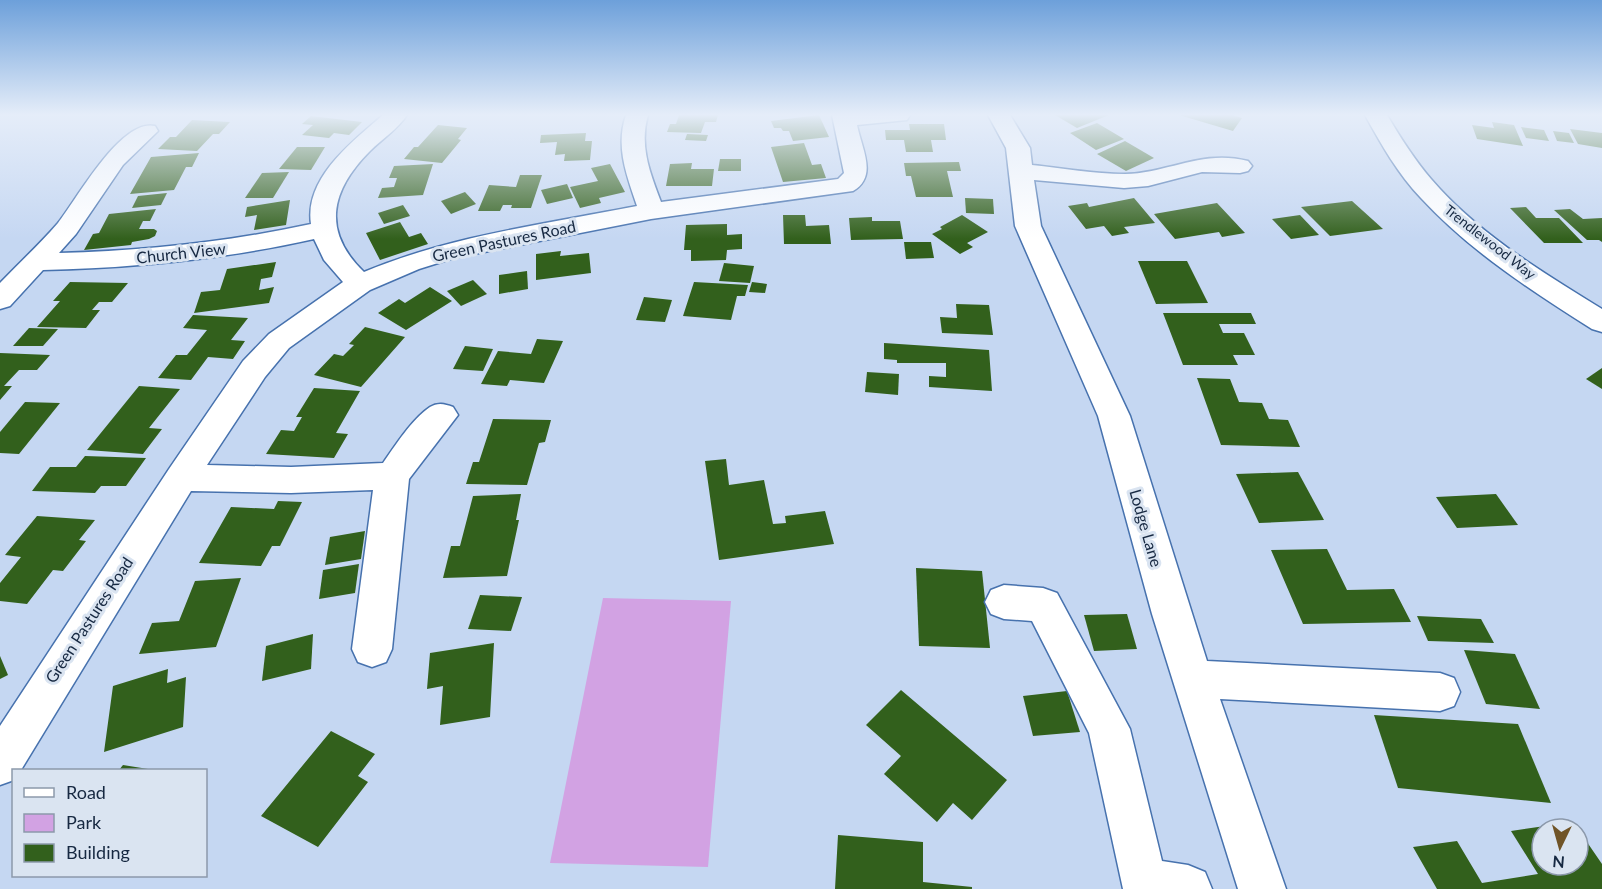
<svg xmlns="http://www.w3.org/2000/svg" width="1602" height="889" font-family="Lato,sans-serif">
	<rect width="100%" height="100%" fill="#c5d7f2"/>
	<path fill="#d2a2e3" d="M603 598 731 601 708 867 550 863Z"/>
	<g fill="#32601c">
		<path d="M679 115H718L716 122H705L701 133 667 132 670 124H676Z"/>
		<path d="M819 115 829 137 793 141 789 131H783L781 128H774L771 121Z"/>
		<path d="M1055 115H1109L1077 128Z"/>
		<path d="M1179 115H1232L1242 118 1233 131Z"/>
		<path d="M311 116 362 122 349 135 334 133 329 138 302 135 313 125 302 124Z"/>
		<path d="M192 120 230 122 219 134H213L197 151 158 149 170 137H176Z"/>
		<path d="M1492 122 1514 125 1523 146 1477 139 1472 125 1494 128Z"/>
		<path d="M1097 123 1124 139 1096 150 1070 133Z"/>
		<path d="M909 124H944L946 140H931L933 152H906L904 140H886L885 130H910Z"/>
		<path d="M438 125 467 128 458 139 461 140 442 163 404 159 414 147H418Z"/>
		<path d="M1521 127 1544 130 1549 141 1526 138Z"/>
		<path d="M1570 129 1602 133V148L1578 144Z"/>
		<path d="M1553 131 1569 133 1574 143 1557 141Z"/>
		<path d="M586 133 585 141H592L590 160 564 161 565 154 555 155 557 142 540 143 541 135Z"/>
		<path d="M687 134 708 135 706 141 685 140Z"/>
		<path d="M1125 141 1154 158 1126 171 1097 154Z"/>
		<path d="M804 143 812 165 821 164 826 178 783 182 771 147Z"/>
		<path d="M297 147H325L311 170 279 169Z"/>
		<path d="M199 153 192 167H186L174 190 130 194 151 157Z"/>
		<path d="M720 159H741V171H718Z"/>
		<path d="M959 162 961 171H947L953 197H916L911 176H906L904 163Z"/>
		<path d="M692 163 691 169H714L712 186H666L670 164Z"/>
		<path d="M433 164 423 195 378 198 382 188 394 187 397 178H389L394 166Z"/>
		<path d="M610 164 625 192 599 198 601 203 580 208 570 187 598 181 591 168Z"/>
		<path d="M289 172 273 198H245L262 173Z"/>
		<path d="M520 175H542L531 208H511L512 205H503L500 211H478L489 185 516 187Z"/>
		<path d="M567 184 573 198 547 204 541 190Z"/>
		<path d="M465 192 476 204 451 214 441 201Z"/>
		<path d="M167 193 161 205 132 208 138 196Z"/>
		<path d="M965 198 993 199 994 214 966 213Z"/>
		<path d="M1134 198 1155 223 1124 227 1129 233 1112 236 1104 226 1086 229 1068 206 1087 203 1089 207Z"/>
		<path d="M290 200 286 225 254 230 257 215 245 217 247 207Z"/>
		<path d="M1352 201 1383 229 1330 236 1301 207Z"/>
		<path d="M1217 203 1245 233 1222 237 1219 232 1175 239 1154 214Z"/>
		<path d="M403 205 410 216 384 224 378 213Z"/>
		<path d="M1526 207 1536 218H1559L1583 243H1544L1510 208Z"/>
		<path d="M156 209 150 221H143L139 229H154L157 231 155 236 149 239 132 242 131 245 84 250 93 234 99 233 109 214Z"/>
		<path d="M1570 209 1583 219 1602 218V242L1599 240H1587L1554 210Z"/>
		<path d="M783 215H805L806 226 829 225 831 244H784Z"/>
		<path d="M962 215 988 232 967 243 973 247 960 254 932 234 942 229 940 227Z"/>
		<path d="M1300 215 1319 235 1291 239 1272 219Z"/>
		<path d="M872 217V221H900L903 239 851 240 849 218Z"/>
		<path d="M400 222 409 237 421 233 428 244 380 260 366 233Z"/>
		<path d="M727 224V235L742 234V249L727 250 726 260 691 261V250H684L686 225Z"/>
		<path d="M904 242H931L934 258 906 259Z"/>
		<path d="M561 251 560 256 589 253 591 273 536 280V254Z"/>
		<path d="M1138 261H1187L1208 303 1156 304Z"/>
		<path d="M276 262 272 277 261 279 259 290 274 287 269 303 194 313 201 292 220 290 227 269Z"/>
		<path d="M724 263 754 266 750 283 719 281Z"/>
		<path d="M527 271 528 289 499 294V275Z"/>
		<path d="M473 280 487 294 461 306 447 291Z"/>
		<path d="M70 282 128 283 112 302H99L92 310H100L86 328 37 327 60 301H53Z"/>
		<path d="M694 282 748 285 745 296H737L731 320 683 316Z"/>
		<path d="M752 282 767 284 765 293 749 292Z"/>
		<path d="M430 287 452 301 406 330 378 313 399 299 405 303Z"/>
		<path d="M644 297 672 300 665 322 636 320Z"/>
		<path d="M956 304 989 305 993 335 942 333 940 317 957 318Z"/>
		<path d="M1163 313H1251L1256 324H1219L1223 333H1244L1255 355H1233L1238 365H1183Z"/>
		<path d="M193 315 248 318 231 340 245 341 233 359 208 357 191 380 158 378 176 355H187L207 330 183 328Z"/>
		<path d="M365 327 405 337 361 387 314 375 334 354 343 356 354 345 349 344Z"/>
		<path d="M29 328 58 329 43 346H13Z"/>
		<path d="M537 339 563 341 544 383 510 380 507 386 481 384 498 351 531 354Z"/>
		<path d="M884 343 989 350 992 391 929 387V376L946 377V363H897V360L884 359Z"/>
		<path d="M465 346 493 349 483 371 453 369Z"/>
		<path d="M0 353 50 355 37 370H19L4 386H12L0 400Z"/>
		<path d="M1602 368V389L1586 379Z"/>
		<path d="M867 372 899 374 898 395 865 392Z"/>
		<path d="M1197 378 1230 379 1239 402 1262 403 1269 419 1288 420 1300 447 1221 445Z"/>
		<path d="M139 386 180 389 149 428 162 429 143 454 87 450Z"/>
		<path d="M314 388 360 391 336 433 348 434 334 458 266 454 281 430 294 431 302 417H296Z"/>
		<path d="M25 402 60 403 19 454 0 453V432Z"/>
		<path d="M493 419 551 420 545 442 539 443 527 485 466 484 473 462H479Z"/>
		<path d="M85 456 146 458 126 486H101L95 493 32 491 50 467H76Z"/>
		<path d="M726 459 729 485 764 480 773 524 786 523 785 516 825 511 834 544 719 560 705 461Z"/>
		<path d="M1298 472 1324 520 1259 523 1236 474Z"/>
		<path d="M521 494 516 520H519L507 576 443 578 451 546H460L473 496Z"/>
		<path d="M1496 494 1518 525 1457 528 1436 497Z"/>
		<path d="M278 501 302 502 280 546H272L261 566 199 563 231 507 274 509Z"/>
		<path d="M37 516 95 520 79 540 86 541 63 571 53 570 27 604 0 601V583L21 557 5 555Z"/>
		<path d="M365 531 361 559 325 565 330 537Z"/>
		<path d="M1327 549 1347 590 1394 589 1411 622 1303 624 1271 550Z"/>
		<path d="M359 564 355 593 319 599 323 570Z"/>
		<path d="M916 568 982 571 990 648 919 646Z"/>
		<path d="M241 578 216 647 139 654 152 623 179 621 195 581Z"/>
		<path d="M480 595 522 597 511 631 468 629Z"/>
		<path d="M1127 614 1137 649 1094 651 1084 615Z"/>
		<path d="M1417 616 1481 619 1494 643 1428 641Z"/>
		<path d="M313 634 311 669 262 681 266 646Z"/>
		<path d="M494 643 490 717 440 725 443 686 427 689 430 653Z"/>
		<path d="M1464 650 1515 654 1540 709 1486 704Z"/>
		<path d="M0 656 8 675 0 679Z"/>
		<path d="M168 669 167 683 186 677 183 727 104 752 113 686Z"/>
		<path d="M901 690 1007 780 972 820 953 803 937 822 884 774 901 756 866 725Z"/>
		<path d="M1067 691 1080 732 1033 736 1023 696Z"/>
		<path d="M1374 715 1518 724 1551 803 1398 788Z"/>
		<path d="M331 731 375 754 358 776 368 782 318 847 261 816Z"/>
		<path d="M123 765 148 769 147 770H119Z"/>
		<path d="M1573 822 1578 829H1542V865H1578V829L1602 864V889H1437L1413 847 1457 841 1482 883 1538 874 1511 831Z"/>
		<path d="M838 835 923 842V882L972 887V889H835Z"/>
	</g>
	<g fill="none" stroke-linecap="round" stroke-linejoin="round">
		<g stroke="#4772ae" stroke-width="3">
			<g id="minor">
				<path d="M383 115H407C398 129 382 139 370 151 331 190 321 231 364 272 450 236 545 224 637 206 627 176 615 147 626 115H648C639 146 650 173 661 202L838 179 844 173 832 115H910L907 120 857 125C862 150 878 176 853 191L651 219 454 258 419 269 370 290 289 348 265 377 207 465 291 467 383 463C395 446 412 419 430 407 438 402 445 404 453 407L458 415 409 479 392 649 386 662 372 667 358 662 352 649 373 490 291 493 191 491 21 770H14V780L0 785V726L169 469 243 361 269 334 343 282 324 260 314 239C225 259 134 268 43 270L10 306 0 309V283C19 263 40 244 58 223 77 199 121 118 155 126L158 131 123 165 76 234 59 253C143 251 228 242 311 224 304 178 353 141 383 115Z"/>
				<path d="M988 115H1010L1030 148 1032 165C1063 168 1094 174 1125 174 1169 173 1202 149 1248 161L1252 166 1248 171 1240 173 1202 172 1148 186 1124 188 1034 180 1041 226 1130 416 1207 661 1440 673 1454 678 1460 692 1454 706 1440 711 1220 699 1286 889H1238L1152 614 1098 416 1015 226 1006 148Z"/>
				<path d="M1365 115H1387C1400 137 1414 159 1431 179 1477 233 1542 272 1602 309V332L1592 329C1532 291 1470 251 1421 198 1398 174 1381 144 1365 115Z"/>
				<path d="M1004 585 1043 588 1057 593 1130 729 1162 861 1188 865 1205 872 1212 889H1123L1089 733 1032 621 1004 619 991 614 985 602 991 590Z"/>
			</g>
		</g>
		<use href="#minor" fill="#fff" fill-rule="evenodd"/>
	</g>
	<linearGradient id="sky" x2="0" y2="1"><stop stop-color="#6da0da"/><stop offset="0.48" stop-color="#e5edf9"/><stop offset="1" stop-color="#e5edf9" stop-opacity="0"/></linearGradient>
	<rect width="1602" height="239" fill="url(#sky)"/>
	<g text-anchor="middle" stroke-width="6" stroke-linejoin="round" paint-order="stroke">
		<g font-size="14" fill="#162841" stroke="#dae4f1">
			<text transform="translate(1490 242) rotate(38)" y="5">Trendlewood Way</text>
		</g>
		<g font-size="16" fill="#162841" stroke="#dae4f1">
			<text transform="translate(504 241) rotate(-12)" y="6">Green Pastures Road</text>
			<text transform="translate(181 253) rotate(-6)" y="6">Church View</text>
			<text transform="translate(1146 528) rotate(74)" y="6">Lodge Lane</text>
			<text transform="translate(89 620) rotate(-57)" y="6">Green Pastures Road</text>
		</g>
	</g>
	<rect x="12" y="769" width="195" height="108" fill="#dae4f1" stroke="#8c99ab" stroke-width="1.5"/>
	<rect x="24" y="788" width="30" height="9" fill="#ffffff" stroke="#8c99ab" stroke-width="1.5"/>
	<text x="66" y="799" font-size="18" fill="#162841">Road</text>
	<rect x="24" y="814" width="30" height="18" fill="#d2a2e3" stroke="#8c99ab" stroke-width="1.5"/>
	<text x="66" y="829" font-size="18" fill="#162841">Park</text>
	<rect x="24" y="844" width="30" height="18" fill="#32601c" stroke="#8c99ab" stroke-width="1.5"/>
	<text x="66" y="859" font-size="18" fill="#162841">Building</text>
	<g transform="translate(1560 847) rotate(185)"><circle r="28" fill="#dae4f1" stroke="#8c99ab" stroke-width="1.5"/>
	<path d="M0-4.5L10 22L0 15L-10 22Z" fill="#705427"/>
	<text y="-9" font-size="16" font-weight="bold" text-anchor="middle" fill="#162841">N</text>
	</g>
</svg>
